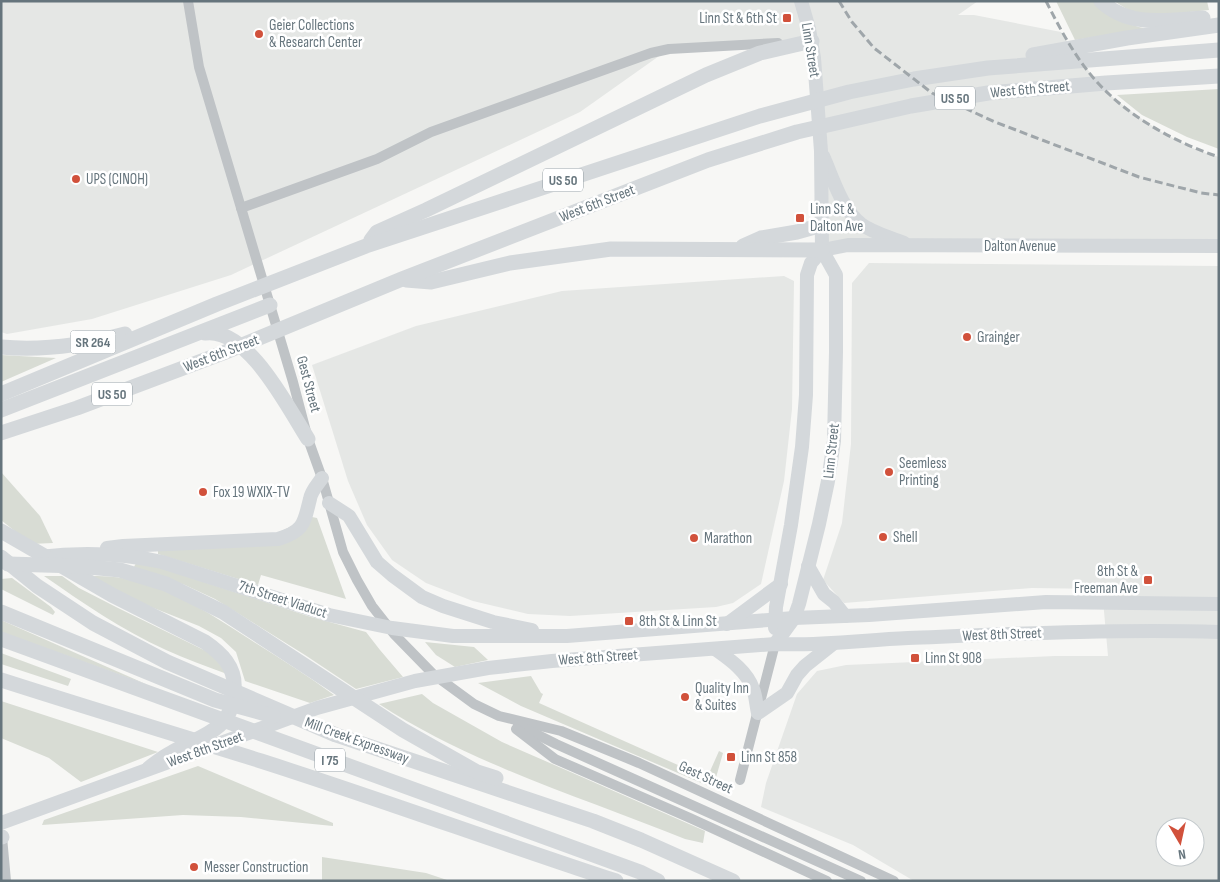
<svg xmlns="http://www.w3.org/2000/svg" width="1220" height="882" font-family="'Sofia Sans Condensed',sans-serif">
	<rect width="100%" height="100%" fill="#f7f7f5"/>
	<g fill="#e5e7e5" fill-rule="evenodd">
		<path d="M1 1H978L958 15H974L1061 32 1081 62 1110 95 1136 115 1163 133 1197 150 1219 157V246L822 250 812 41 669 49 580 112 231 275 92 319 7 334 1 332Z"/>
		<path d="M869 263 1219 266V881H914L853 845 761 807 766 783 797 694 817 671 846 665 1055 656H1108L1102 589 1032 588 844 603 823 580 842 523 851 444 852 283ZM1165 827H1195V857H1165Z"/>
		<path d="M784 276 794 281 792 409 784 481 761 584 733 603 716 607 570 616 528 614 473 601 426 583 392 560 367 525 348 481 312 365 416 326 562 291Z"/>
	</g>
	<g fill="#d8dcd4">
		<path d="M1056 1H1093C1108 19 1121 22 1143 28V29L1075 40Z"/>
		<path d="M1114 1H1207L1209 10 1170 14 1133 13Z"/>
		<path d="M1219 89V149L1187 137 1142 115 1117 95Z"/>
		<path d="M1 355 56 358 1 382Z"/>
		<path d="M1 472 40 516 53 543 31 544 1 520Z"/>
		<path d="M312 517 317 518 346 599 261 575 258 585 158 554V547L248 546Z"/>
		<path d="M136 563 155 566 311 617 366 632 380 650 403 677 356 689 305 655 215 599 185 585 134 567Z"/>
		<path d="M44 576H62L79 588 116 607 212 654 227 674C206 666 186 659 166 650 122 630 83 603 44 576Z"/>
		<path d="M93 576C153 574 206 611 254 642 281 659 308 676 334 695L310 703 245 681 236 652 221 638 199 626 126 597Z"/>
		<path d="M12 578 51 607 55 612 53 615 1 589V579Z"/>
		<path d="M1 620 148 685 1 632Z"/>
		<path d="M425 642 474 647 488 660 455 667 436 655Z"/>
		<path d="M1 653 71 679 68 686 1 664Z"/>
		<path d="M531 676 541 693 543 694 539 703 707 778 719 751 723 753 713 788 521 706 478 683Z"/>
		<path d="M422 694 433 703 502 742 705 831 703 843 685 839C581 797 473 765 379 704Z"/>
		<path d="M1 701 158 752 81 782 49 758 1 738Z"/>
		<path d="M198 766 333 823V826L241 817 183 815 42 825 44 820Z"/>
		<path d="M322 857 426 873 450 881H322Z"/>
	</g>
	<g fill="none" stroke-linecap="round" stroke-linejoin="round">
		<g stroke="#bfc3c6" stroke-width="10">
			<path d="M188 1 199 67 293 382 308 439 322 478 343 552 357 580 372 606 394 634 433 674 474 704 499 716 561 731 639 763 894 881"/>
			<path d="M241 208 377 159 431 132 651 53 669 49 778 43"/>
			<path d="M518 725 556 744 861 881"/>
			<path d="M516 729 555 759 690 818 827 881"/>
			<path d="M740 780 775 644"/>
			<path d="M2 837 6 881"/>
		</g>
		<g stroke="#d4d8db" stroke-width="14">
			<path d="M823 156C833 178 841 208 861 224 873 233 890 237 904 243"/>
			<path d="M822 250 848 245 1219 246"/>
			<path d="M329 503 349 516 377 562 392 575 422 597 443 606 493 622 532 630"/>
			<path d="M107 548 123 546 278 539C305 531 304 522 310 499 311 491 318 484 322 478"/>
			<path d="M39 557C80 552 122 553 162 562L329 615 392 628 453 636H567L794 618 869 615 1046 602 1219 604"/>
			<path d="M808 566 824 594 834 602 845 616"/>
			<path d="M727 624 781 584"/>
			<path d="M775 628 776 607 791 525 802 447 806 395 807 275 811 263 822 250"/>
			<path d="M775 644 794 618 799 604 819 524 828 481 834 441 836 352V275L822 250 821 151 814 58 809 29 801 1"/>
			<path d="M715 649C729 659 747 671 753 689 756 696 756 705 758 713L787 693 797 675 805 666 834 643"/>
			<path d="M1 823 317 708 415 681 488 668 552 661 775 644C819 646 863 640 908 638 1011 634 1115 629 1219 632"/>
		</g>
		<g stroke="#d4d8db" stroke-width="15">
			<path d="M1101 1C1129 28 1167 20 1203 18"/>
			<path d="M1033 55 1127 38 1219 25"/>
			<path d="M371 240 377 232 426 210 706 75 760 53 812 41"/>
			<path d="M743 246 761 238 797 232 822 225"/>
			<path d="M406 280 431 282 510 263 611 249 822 250"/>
			<path d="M205 333C248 327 288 408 308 439"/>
			<path d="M1 347C43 351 84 345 125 334"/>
			<path d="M1 394 217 304 366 246 760 116 849 92 914 79 988 68 1219 50"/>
			<path d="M1 410 270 305"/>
			<path d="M1 433 77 408 223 353 402 279 708 160 797 132 911 106 988 93 1106 83 1219 76"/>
			<path d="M1 531 112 595 205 642C221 653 236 667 234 689 233 698 232 710 226 718 215 734 187 743 171 753 163 757 156 763 149 768"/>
			<path d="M1 557 37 586 93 623 167 662 336 735 593 821 641 840 733 881"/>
			<path d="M8 564 78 566 120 570 166 584 223 612 403 730 477 772 496 778"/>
			<path d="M1 612 215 700 273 716"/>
			<path d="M1 639 640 872 658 881"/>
			<path d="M1 680C88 708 175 734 261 761 380 799 497 842 616 881"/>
			<path d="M1 837H2"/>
		</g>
		<g stroke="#9fa6aa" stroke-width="3" stroke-dasharray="8 4" stroke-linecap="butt">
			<path d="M839 1 852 22 874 48 932 93 995 122 1139 177 1201 193 1219 195"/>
			<path d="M1046 1C1063 35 1082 70 1110 95 1140 123 1180 144 1219 157"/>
		</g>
	</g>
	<g fill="#d1513b" stroke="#fff" stroke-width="2">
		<rect x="782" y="13" width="10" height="10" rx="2.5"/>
		<circle cx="259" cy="34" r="5"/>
		<circle cx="76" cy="179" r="5"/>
		<rect x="795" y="213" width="10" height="10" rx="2.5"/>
		<circle cx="967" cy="337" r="5"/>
		<circle cx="889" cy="472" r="5"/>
		<circle cx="203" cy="492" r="5"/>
		<circle cx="883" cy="537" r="5"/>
		<circle cx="694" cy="538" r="5"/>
		<rect x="1143" y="575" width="10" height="10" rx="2.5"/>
		<rect x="624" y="616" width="10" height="10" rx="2.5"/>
		<rect x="910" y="653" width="10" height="10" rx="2.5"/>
		<circle cx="685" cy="697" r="5"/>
		<rect x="726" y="752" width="10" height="10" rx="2.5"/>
		<circle cx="194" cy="867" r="5"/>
	</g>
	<g text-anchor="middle" stroke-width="5" stroke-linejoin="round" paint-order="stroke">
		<g fill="#fff" stroke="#949ea4" stroke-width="1">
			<rect x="935" y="86.5" width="40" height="23" rx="4"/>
			<rect x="543" y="168.5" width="40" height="23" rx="4"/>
			<rect x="70.5" y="330.5" width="45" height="23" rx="4"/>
			<rect x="92" y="382.5" width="40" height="23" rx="4"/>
			<rect x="315" y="748.5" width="30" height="23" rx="4"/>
		</g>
		<g font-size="14" font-weight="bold" fill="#66757d">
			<text x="955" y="103">US 50</text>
			<text x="563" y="185">US 50</text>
			<text x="93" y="347">SR 264</text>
			<text x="112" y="399">US 50</text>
			<text x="330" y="765">I 75</text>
		</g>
		<g font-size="15" fill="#66757d" stroke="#fff" text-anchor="start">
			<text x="777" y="23" text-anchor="end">Linn St &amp; 6th St</text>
			<text x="269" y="30">Geier Collections<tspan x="269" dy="17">&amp; Research Center</tspan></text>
			<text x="86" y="184">UPS (CINOH)</text>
			<text x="810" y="214">Linn St &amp;<tspan x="810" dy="17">Dalton Ave</tspan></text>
			<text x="977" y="342">Grainger</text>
			<text x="899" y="468">Seemless<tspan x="899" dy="17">Printing</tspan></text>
			<text x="213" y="497">Fox 19 WXIX-TV</text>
			<text x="893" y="542">Shell</text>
			<text x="704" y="543">Marathon</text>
			<text x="1138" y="576" text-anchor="end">8th St &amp;<tspan x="1138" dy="17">Freeman Ave</tspan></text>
			<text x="639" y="626">8th St &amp; Linn St</text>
			<text x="925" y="663">Linn St 908</text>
			<text x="695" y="693">Quality Inn<tspan x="695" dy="17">&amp; Suites</tspan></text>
			<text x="741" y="762">Linn St 858</text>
			<text x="204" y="872">Messer Construction</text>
		</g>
		<g font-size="15" fill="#66757d" stroke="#fff">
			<text transform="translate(811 50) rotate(81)" y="5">Linn Street</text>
			<text transform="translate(1030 89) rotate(-5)" y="5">West 6th Street</text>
			<text transform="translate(597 203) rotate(-21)" y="5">West 6th Street</text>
			<text x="1020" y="251">Dalton Avenue</text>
			<text transform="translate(221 353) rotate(-21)" y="5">West 6th Street</text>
			<text transform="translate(309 384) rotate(75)" y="5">Gest Street</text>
			<text transform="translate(831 451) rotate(-84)" y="5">Linn Street</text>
			<text transform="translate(283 599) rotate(18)" y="5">7th Street Viaduct</text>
			<text transform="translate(1002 634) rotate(-2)" y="5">West 8th Street</text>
			<text transform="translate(598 657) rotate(-4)" y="5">West 8th Street</text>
			<text transform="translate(357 740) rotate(20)" y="5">Mill Creek Expressway</text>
			<text transform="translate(205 749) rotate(-20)" y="5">West 8th Street</text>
			<text transform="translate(706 777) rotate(25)" y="5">Gest Street</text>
		</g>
	</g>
	<rect width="1220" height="882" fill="none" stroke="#66757d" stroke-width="5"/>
	<g transform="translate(1180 842) rotate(171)"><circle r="24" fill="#ffffff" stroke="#c2c8cb"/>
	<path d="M0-4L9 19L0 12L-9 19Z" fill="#d1513b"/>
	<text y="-8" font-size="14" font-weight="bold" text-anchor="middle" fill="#66757d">N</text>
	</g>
</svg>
